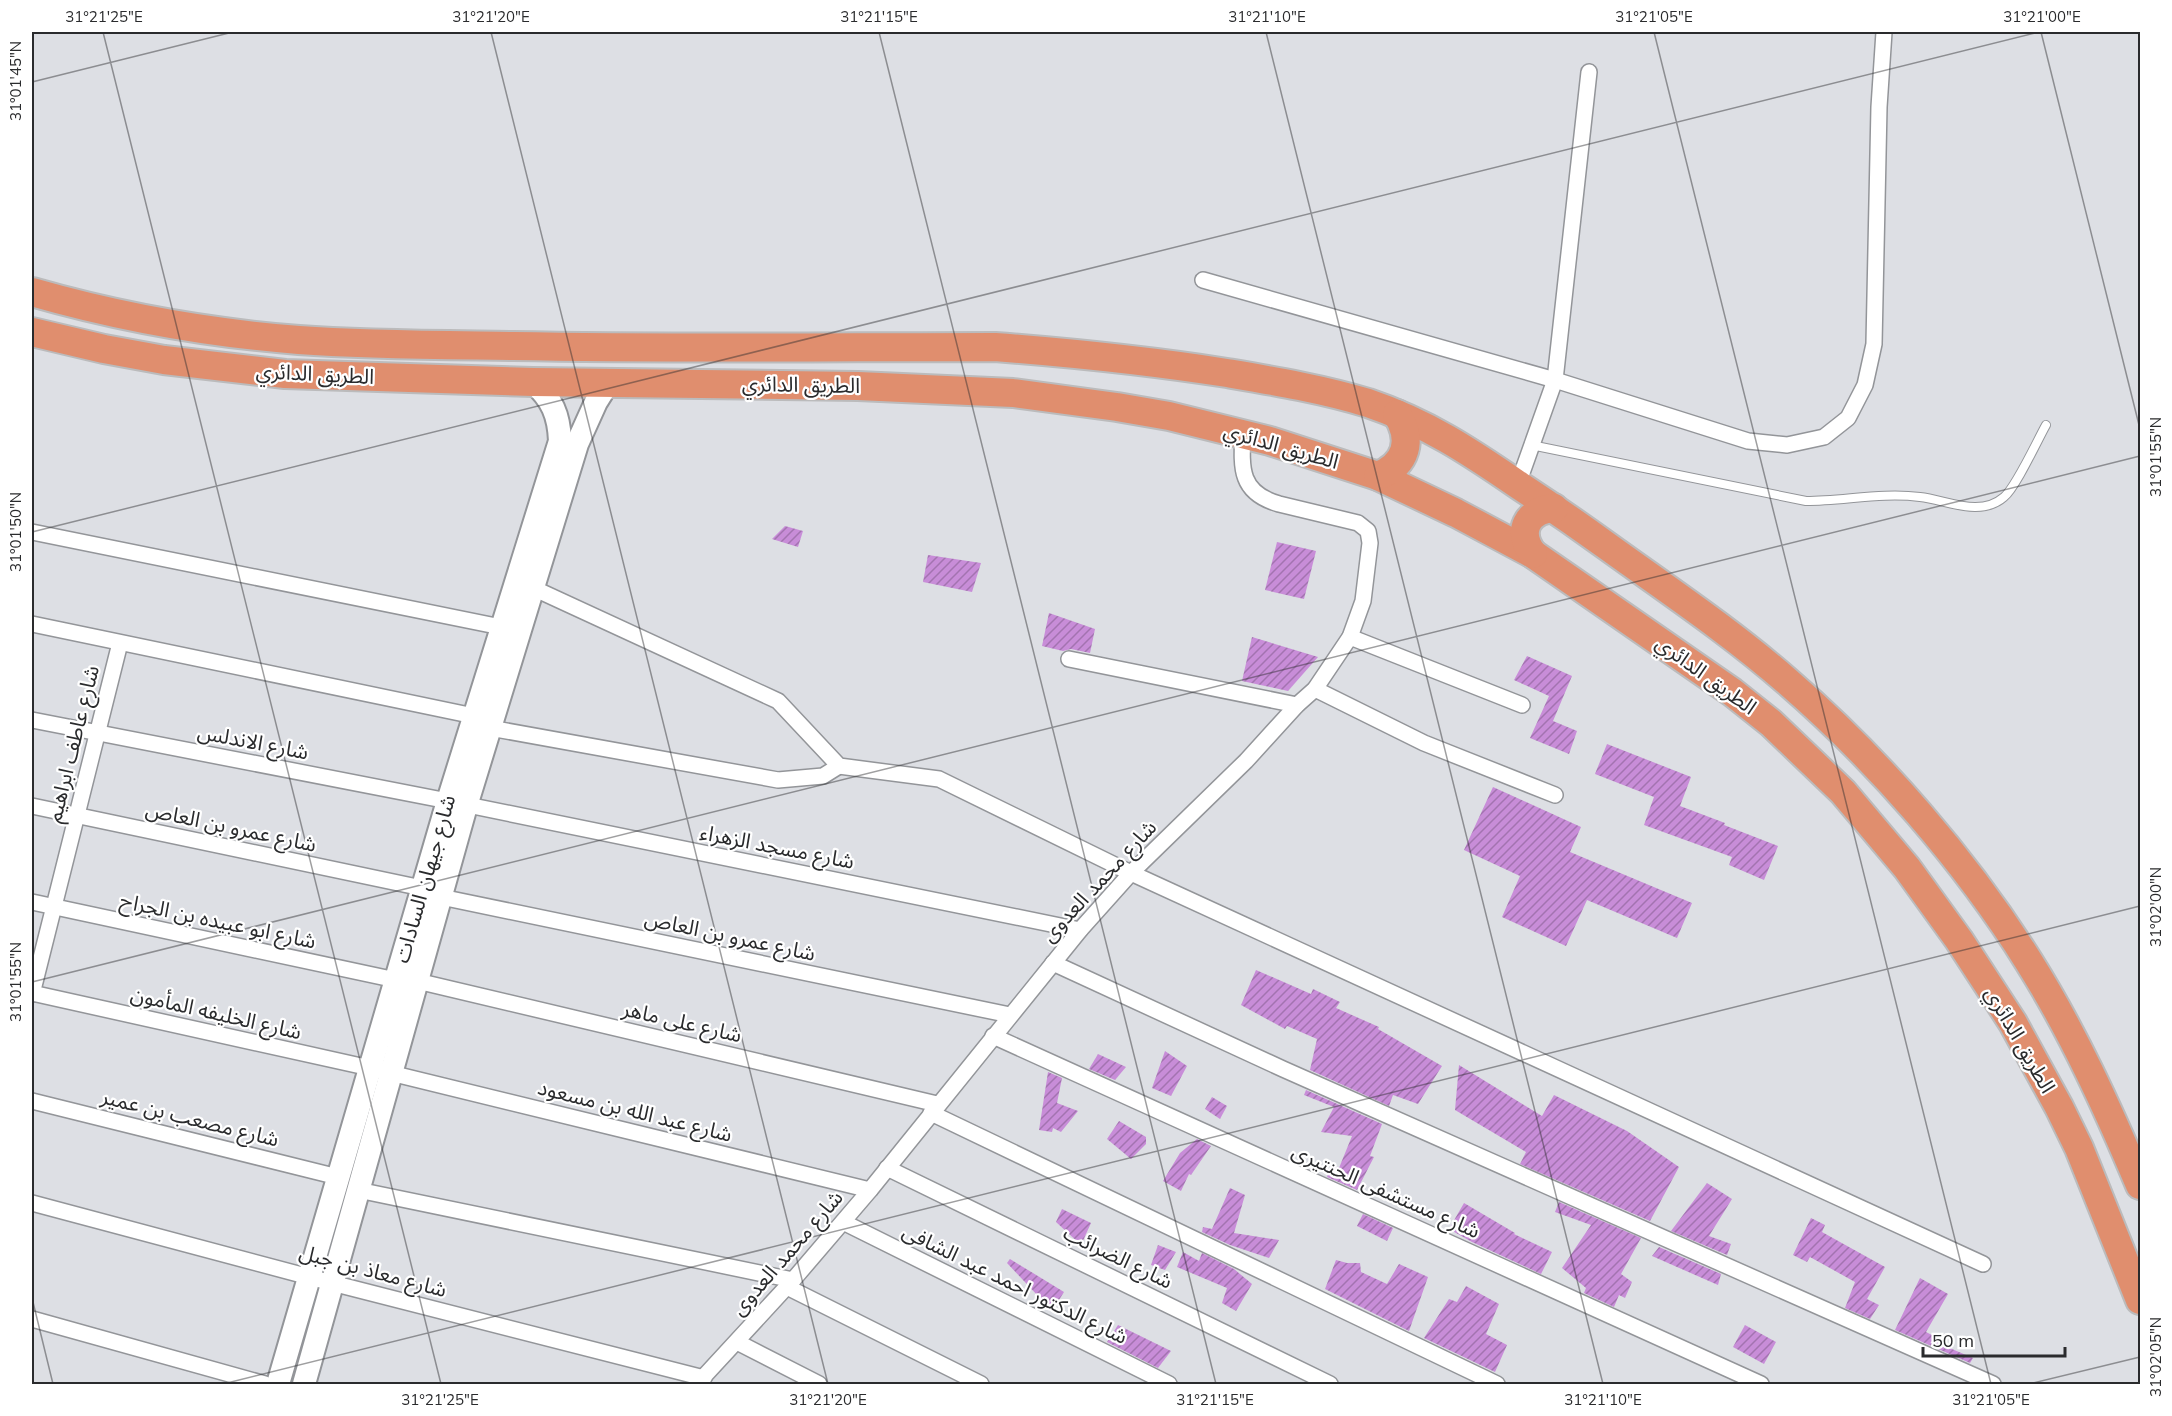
<svg xmlns="http://www.w3.org/2000/svg" width="2172" height="1416" font-family="Mulish,'Noto Sans Arabic',sans-serif">
	<defs>
		<pattern id="building-hatch" width="6" height="6" patternUnits="userSpaceOnUse" patternTransform="scale(1.5)"><rect width="6" height="6" fill="#c88dd8"/><path d="M-1 1l2-2M0 6l6-6M5 7l2-2" fill="none" stroke="#a373b0"/></pattern>
	</defs>
	<rect width="100%" height="100%" fill="#dddfe4"/>
	<g fill="url(#building-hatch)">
		<path d="M785 526 803 531 798 547 772 539Z"/>
		<path d="M1277 542 1316 551 1304 599 1265 590Z"/>
		<path d="M928 555 981 563 972 592 923 582Z"/>
		<path d="M1049 613 1095 629 1090 653 1071 649 1063 651 1042 646Z"/>
		<path d="M1252 637 1318 657 1288 691 1242 681Z"/>
		<path d="M1527 656 1572 676 1553 721 1577 731 1569 754 1530 738 1549 696 1514 680Z"/>
		<path d="M1607 744 1691 777 1680 806 1725 823 1724 825 1778 846 1764 880 1729 865 1732 857 1644 825 1654 797 1595 774Z"/>
		<path d="M1493 787 1581 827 1570 852 1692 903 1677 938 1587 900 1566 946 1502 917 1520 876 1464 850Z"/>
		<path d="M1256 970 1311 994 1313 989 1340 1002 1336 1008 1379 1027 1378 1029 1442 1066 1418 1104 1393 1095 1389 1106 1310 1070 1317 1039 1287 1026 1285 1029 1241 1005Z"/>
		<path d="M1165 1051 1187 1066 1171 1096 1152 1088Z"/>
		<path d="M1098 1054 1126 1067 1115 1080 1089 1069Z"/>
		<path d="M1459 1065 1542 1116 1554 1095 1627 1131 1679 1167 1650 1221 1520 1164 1526 1152 1455 1110Z"/>
		<path d="M1048 1072 1062 1078 1057 1103 1078 1111 1061 1132 1053 1128 1052 1132 1039 1130Z"/>
		<path d="M1306 1090 1382 1124 1370 1156 1374 1157 1357 1190 1327 1177 1332 1166 1339 1168 1352 1136 1321 1132 1334 1107 1304 1095Z"/>
		<path d="M1212 1097 1227 1106 1220 1119 1205 1109Z"/>
		<path d="M1119 1121 1146 1137V1144L1131 1159 1107 1139Z"/>
		<path d="M1197 1139 1211 1146 1191 1175 1189 1174 1181 1191 1163 1181 1180 1153Z"/>
		<path d="M1707 1183 1732 1199 1709 1236 1731 1244 1727 1255 1671 1231Z"/>
		<path d="M1230 1188 1245 1195 1234 1233 1279 1240 1269 1258 1230 1245 1202 1232 1203 1227 1212 1229Z"/>
		<path d="M1559 1202 1641 1238 1621 1274 1632 1282 1625 1298 1619 1295 1614 1307 1584 1293 1586 1288 1562 1268 1591 1225 1555 1212Z"/>
		<path d="M1464 1203 1515 1233 1514 1234 1552 1252 1541 1274 1472 1242 1449 1229Z"/>
		<path d="M1062 1209 1091 1223 1081 1245 1056 1222Z"/>
		<path d="M1363 1214 1393 1228 1387 1241 1357 1226Z"/>
		<path d="M1811 1218 1825 1225 1822 1232 1885 1267 1867 1299 1879 1305 1870 1319 1845 1308 1855 1282 1810 1257 1807 1262 1793 1255Z"/>
		<path d="M1158 1245 1176 1252 1165 1270 1151 1265Z"/>
		<path d="M1659 1247 1721 1274 1718 1285 1652 1256Z"/>
		<path d="M1183 1252 1199 1261 1202 1253 1234 1269 1252 1284 1236 1311 1222 1303 1227 1288 1177 1267Z"/>
		<path d="M1010 1259 1064 1292 1052 1311 1007 1263Z"/>
		<path d="M1336 1260 1347 1263H1360L1361 1272 1387 1284 1399 1264 1428 1277 1409 1331 1325 1289Z"/>
		<path d="M1920 1278 1948 1294 1926 1332 1940 1339 1938 1343 1973 1358 1970 1363 1895 1330Z"/>
		<path d="M1466 1286 1499 1304 1486 1334 1507 1345 1495 1372 1424 1338 1449 1299 1457 1302Z"/>
		<path d="M1118 1325 1171 1351 1158 1368 1107 1342Z"/>
		<path d="M1745 1325 1776 1342 1764 1364 1733 1347Z"/>
	</g>
	<g fill="none" stroke-linecap="round" stroke-linejoin="round">
		<g stroke="#939599" stroke-width="10">
			<path id="lane" d="M1531 445 1806 501C1844 501 1882 492 1920 497 1947 500 1980 518 2004 497 2016 487 2037 441 2046 425"/>
		</g>
		<g stroke="#939599" stroke-width="18">
			<g id="street">
				<path d="M1203 280 1555 380 1748 441 1787 445 1824 437 1848 418 1865 385 1874 344 1879 107 1884 32"/>
				<path d="M1518 484 1555 380 1589 72"/>
				<path d="M32 532 501 627"/>
				<path d="M533 588 778 701 839 766 939 779 1131 873 1983 1264"/>
				<path d="M32 624 474 716"/>
				<path d="M1350 637 1522 705"/>
				<path d="M1069 659 1297 705"/>
				<path d="M1315 689 1424 743 1555 795"/>
				<path d="M32 720 448 801 1080 930"/>
				<path d="M490 728 778 780 823 776 839 766"/>
				<path d="M32 806 422 888"/>
				<path d="M441 897 1010 1015"/>
				<path d="M32 902 396 980"/>
				<path d="M1053 963 1283 1069 1993 1384"/>
				<path d="M417 981 937 1104"/>
				<path d="M32 993 370 1068 870 1190"/>
				<path d="M32 994 120 643"/>
				<path d="M993 1036 1761 1384"/>
				<path d="M32 1101 338 1177"/>
				<path d="M931 1113 1497 1384"/>
				<path d="M887 1168 1330 1384"/>
				<path d="M358 1190 793 1280"/>
				<path d="M32 1203 332 1283 704 1378"/>
				<path d="M843 1222 1169 1384"/>
				<path d="M787 1287 981 1384"/>
				<path d="M32 1319 265 1384"/>
				<path d="M737 1342 819 1384"/>
				<path d="M697 1384 793 1280 870 1190 1080 930 1131 873 1246 761 1297 705 1315 689 1350 637 1363 601 1370 543 1368 531 1358 523 1279 504C1240 493 1241 469 1243 434"/>
			</g>
		</g>
		<g stroke="#939599" stroke-width="26">
			<g id="secondary">
				<path d="M278 1384 448 801 560 441C559 415 552 399 533 382"/>
				<path d="M304 1384 466 806 577 444 596 402 608 383"/>
			</g>
		</g>
		<g stroke="#bbbbbc" stroke-width="32">
			<g id="highway">
				<path d="M32 292C119 317 209 333 299 340 370 345 442 345 513 346 674 349 834 347 995 347 1073 353 1150 361 1227 373 1274 381 1322 389 1368 403 1427 423 1469 451 1520 486 1549 505 1578 525 1607 546 1668 590 1731 632 1788 682 1878 760 1966 861 2029 962 2073 1032 2108 1109 2140 1185"/>
				<path d="M32 332 104 349 164 360 285 374 533 382 858 386 1013 393 1117 407 1169 416 1270 441 1378 476 1456 513 1533 554 1732 692 1771 723 1843 792 1907 868 1959 940 2013 1023 2059 1107 2079 1148 2140 1300"/>
				<path d="M1378 476C1407 464 1413 440 1397 414"/>
				<path d="M1533 554C1516 532 1527 510 1554 508"/>
			</g>
		</g>
		<use href="#lane" stroke="#fff" stroke-width="8"/>
		<use href="#street" stroke="#fff" stroke-width="15"/>
		<use href="#secondary" stroke="#fff" stroke-width="22"/>
		<use href="#highway" stroke="#e08e6e" stroke-width="28"/>
	</g>
	<path fill="none" stroke="#2a2b2d" stroke-width="1.5" stroke-opacity="0.45" d="M103 32 441 1384M491 32 828 1384M879 32 1216 1384M1266 32 1603 1384M1654 32 1991 1384M2041 32 2140 429M32 82 233 32M32 532 2039 32M32 982 2140 456M32 1298 53 1384M223 1384 2140 906M2029 1384 2140 1357"/>
	<g text-anchor="middle" stroke-width="4.5" stroke-linejoin="round" paint-order="stroke">
		<g font-size="21" fill="#2a2b2d" stroke="#fff">
			<text transform="translate(315 374) rotate(3)" y="7">الطريق الدائري</text>
			<text transform="translate(801 385) rotate(1)" y="7">الطريق الدائري</text>
			<text transform="translate(1281 446) rotate(16)" y="7">الطريق الدائري</text>
			<text transform="translate(1706 675) rotate(36)" y="7">الطريق الدائري</text>
			<text transform="translate(253 742) rotate(11)" y="7">شارع الاندلس</text>
			<text transform="translate(73 744) rotate(-76)" y="7">شارع عاطف ابراهيم</text>
			<text transform="translate(231 827) rotate(12)" y="7">شارع عمرو بن العاص</text>
			<text transform="translate(777 847) rotate(11)" y="7">شارع مسجد الزهراء</text>
			<text transform="translate(425 879) rotate(-74)" y="7">شارع جيهان السادات</text>
			<text transform="translate(1099 881) rotate(-47)" y="7">شارع محمد العدوى</text>
			<text transform="translate(218 921) rotate(12)" y="7">شارع ابو عبيده بن الجراح</text>
			<text transform="translate(730 936) rotate(12)" y="7">شارع عمرو بن العاص</text>
			<text transform="translate(216 1013) rotate(13)" y="7">شارع الخليفه المأمون</text>
			<text transform="translate(682 1022) rotate(13)" y="7">شارع على ماهر</text>
			<text transform="translate(2020 1040) rotate(60)" y="7">الطريق الدائري</text>
			<text transform="translate(635 1111) rotate(14)" y="7">شارع عبد الله بن مسعود</text>
			<text transform="translate(190 1118) rotate(14)" y="7">شارع مصعب بن عمير</text>
			<text transform="translate(1386 1191) rotate(24)" y="7">شارع مستشفى الحنتيرى</text>
			<text transform="translate(787 1253) rotate(-49)" y="7">شارع محمد العدوى</text>
			<text transform="translate(1118 1257) rotate(26)" y="7">شارع الضرائب</text>
			<text transform="translate(373 1271) rotate(15)" y="7">شارع معاذ بن جبل</text>
			<text transform="translate(1015 1284) rotate(26)" y="7">شارع الدكتور احمد عبد الشافى</text>
		</g>
	</g>
	<rect width="2172" height="1416" fill="none" stroke="#ffffff" stroke-width="66"/>
	<path d="M1923 1347v9h142v-9" fill="none" stroke="#2a2b2d" stroke-width="3"/>
	<text x="1932" y="1347" font-size="18" fill="#2a2b2d" stroke="#ffffff" stroke-width="4.5" paint-order="stroke">50 m</text>
	<rect x="33" y="33" width="2106" height="1350" fill="none" stroke="#2a2b2d" stroke-width="2"/>
	<g font-size="15" text-anchor="middle" fill="#2a2b2d">
		<text x="104" y="22">31°21'25"E</text>
		<text x="491" y="22">31°21'20"E</text>
		<text x="879" y="22">31°21'15"E</text>
		<text x="1267" y="22">31°21'10"E</text>
		<text x="1654" y="22">31°21'05"E</text>
		<text x="2042" y="22">31°21'00"E</text>
		<text transform="translate(16 81) rotate(-90)" y="5">31°01'45"N</text>
		<text transform="translate(2156 457) rotate(-90)" y="5">31°01'55"N</text>
		<text transform="translate(16 532) rotate(-90)" y="5">31°01'50"N</text>
		<text transform="translate(2156 907) rotate(-90)" y="5">31°02'00"N</text>
		<text transform="translate(16 982) rotate(-90)" y="5">31°01'55"N</text>
		<text transform="translate(2156 1357) rotate(-90)" y="5">31°02'05"N</text>
		<text x="440" y="1405">31°21'25"E</text>
		<text x="828" y="1405">31°21'20"E</text>
		<text x="1215" y="1405">31°21'15"E</text>
		<text x="1603" y="1405">31°21'10"E</text>
		<text x="1991" y="1405">31°21'05"E</text>
	</g>
</svg>
